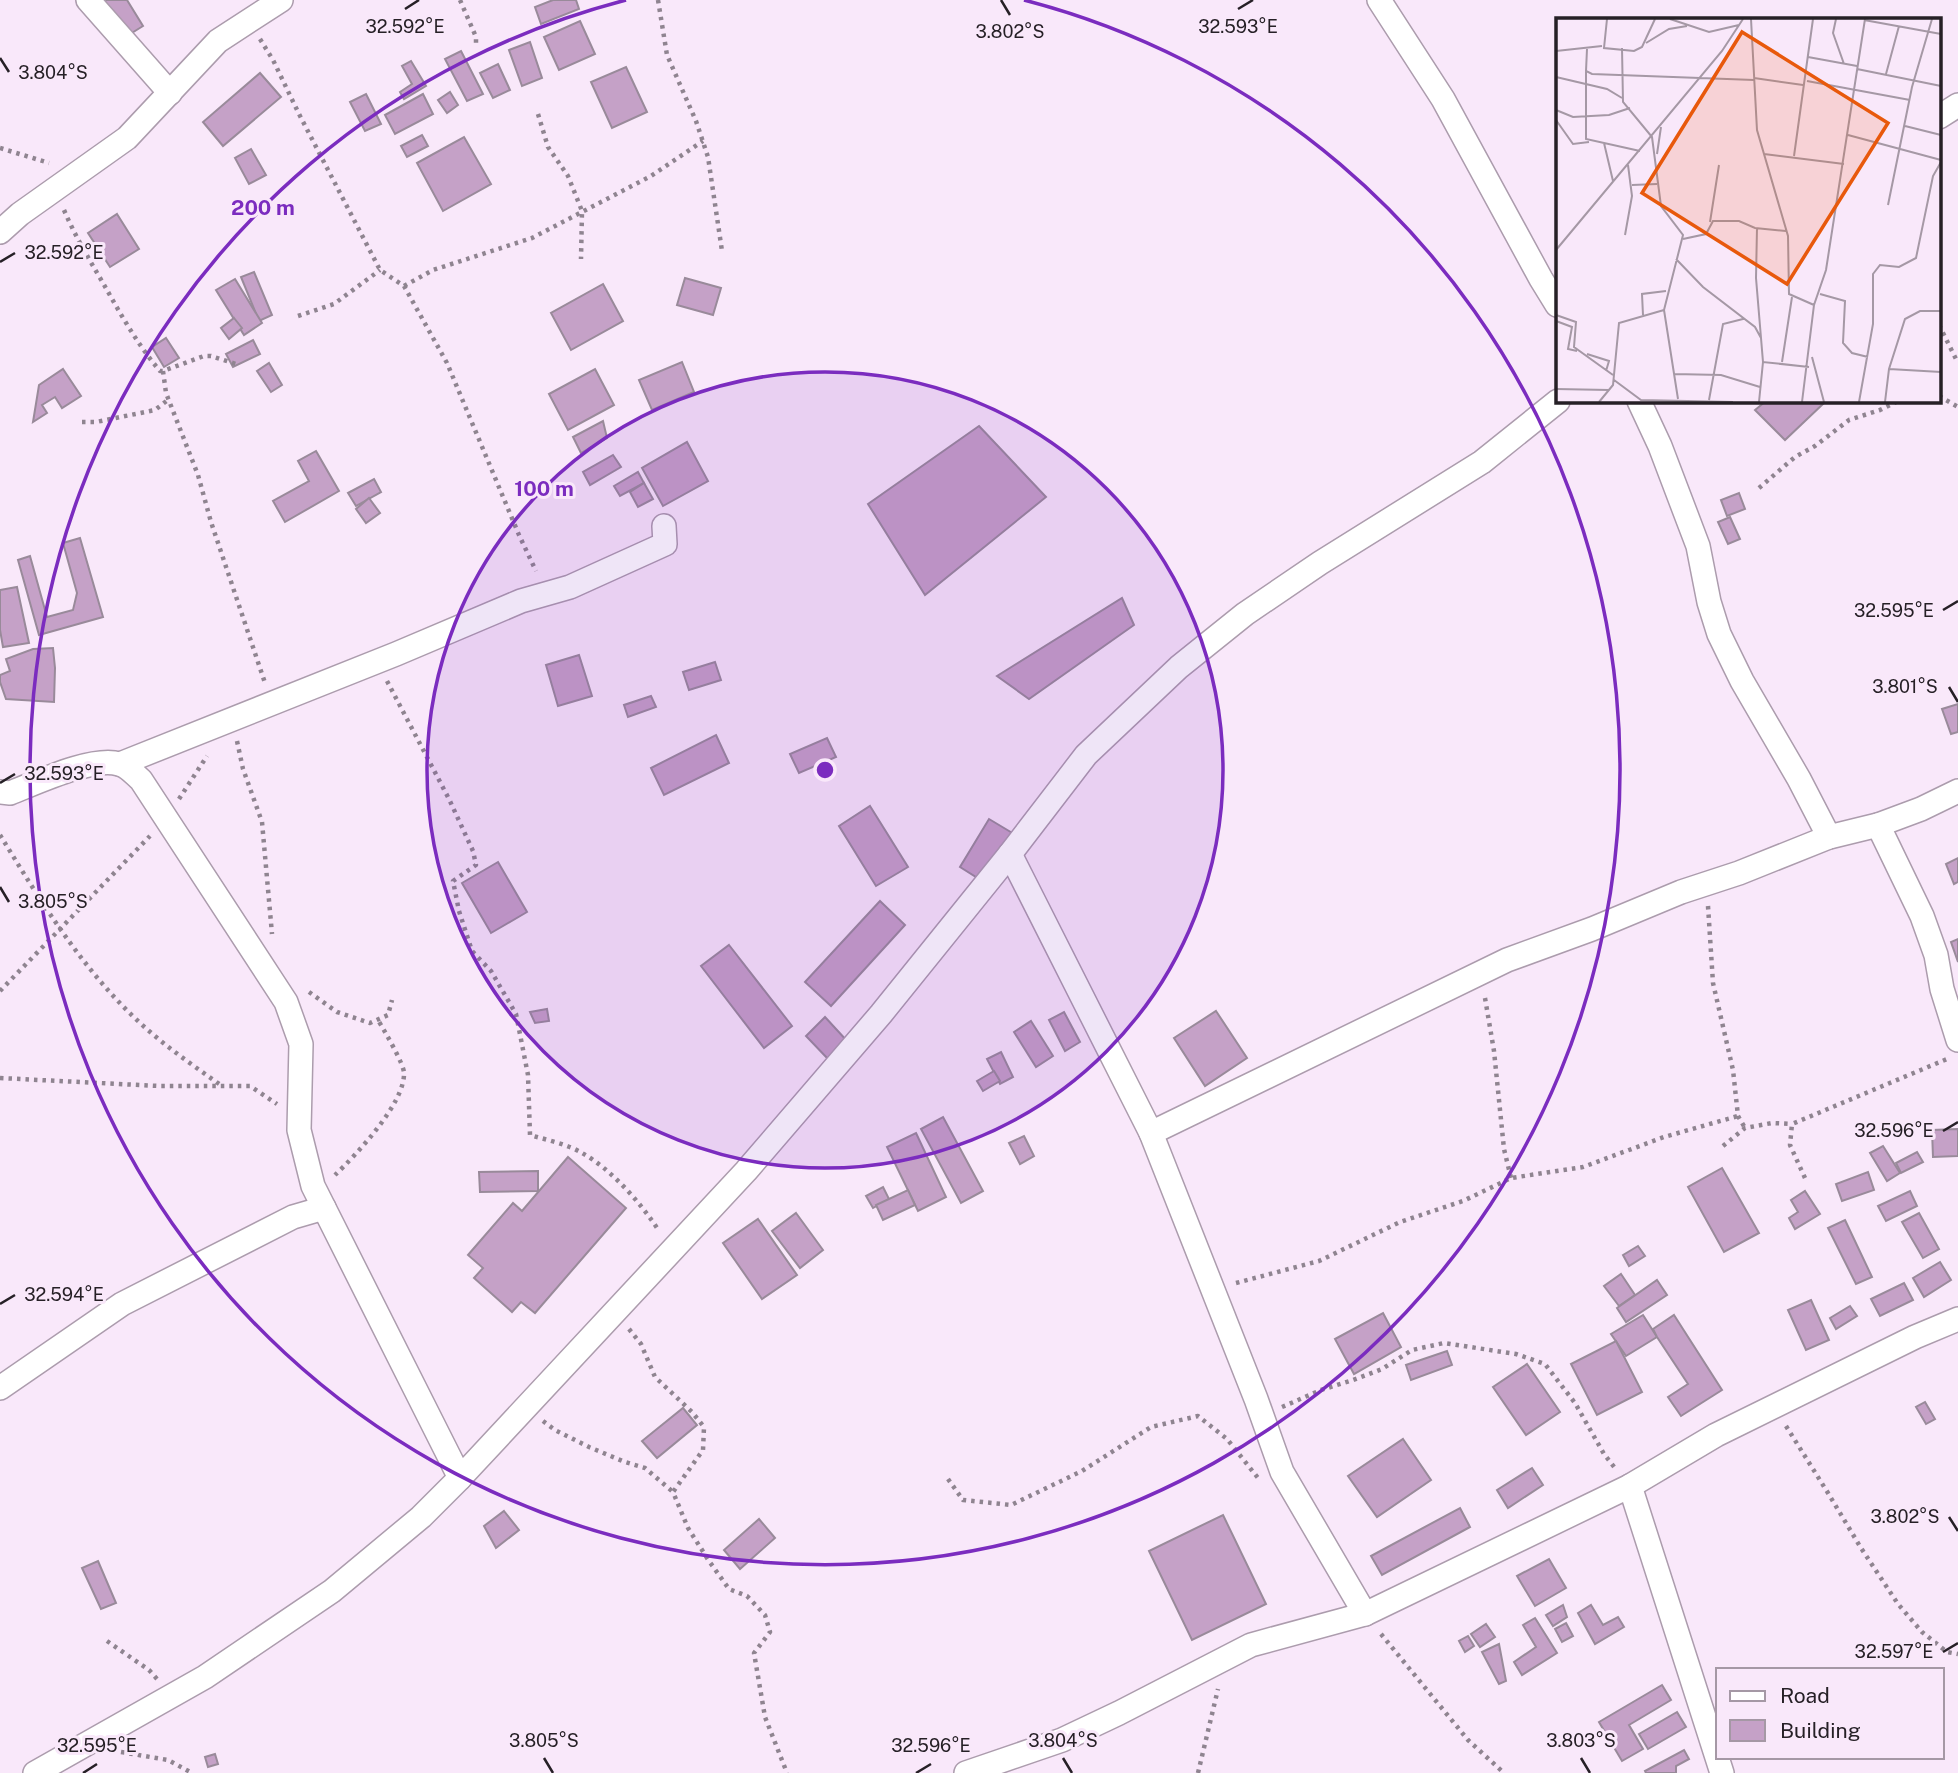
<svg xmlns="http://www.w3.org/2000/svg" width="1958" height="1773" font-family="'Public Sans',sans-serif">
	<rect width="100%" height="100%" fill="#f9e8fa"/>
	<g fill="#c5a1c7" stroke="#998a9a" stroke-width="2">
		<path d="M104 0H127L143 26 127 36Z"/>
		<path d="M553 0H576L579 9 541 24 535 7Z"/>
		<path d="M580 21 595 54 559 70 544 37Z"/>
		<path d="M530 42 542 78 522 86 509 50Z"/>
		<path d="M461 51 483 94 467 101 445 59Z"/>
		<path d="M411 61 426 86 404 99 400 92 412 84 402 66Z"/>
		<path d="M498 64 510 90 493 98 480 73Z"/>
		<path d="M626 67 647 112 612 128 591 82Z"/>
		<path d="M260 73 281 97 223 146 203 122Z"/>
		<path d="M450 92 458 105 447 113 438 100Z"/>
		<path d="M366 94 381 124 365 131 350 102Z"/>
		<path d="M423 94 433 114 395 134 385 115Z"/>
		<path d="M422 135 428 146 407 157 401 146Z"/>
		<path d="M464 137 491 184 443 211 417 163Z"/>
		<path d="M251 149 266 175 249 184 235 158Z"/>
		<path d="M117 214 139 249 110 267 88 233Z"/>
		<path d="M254 272 272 315 259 321 241 277Z"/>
		<path d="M685 278 721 288 713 315 677 305Z"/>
		<path d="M235 279 262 323 244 335 216 290Z"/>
		<path d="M603 284 623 321 571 350 551 313Z"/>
		<path d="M234 318 242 328 229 339 221 328Z"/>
		<path d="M166 338 179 358 164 367 152 347Z"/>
		<path d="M253 340 260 354 233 367 226 354Z"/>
		<path d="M682 362 694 392 652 410 639 380Z"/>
		<path d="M269 363 282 385 271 392 257 371Z"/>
		<path d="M63 369 81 396 62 408 55 397 42 405 47 413 33 422 39 385Z"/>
		<path d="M595 369 614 405 568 430 549 394Z"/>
		<path d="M1766 401H1823L1824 403 1785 440 1755 410Z"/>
		<path d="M603 421 607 438 581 453 573 437Z"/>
		<path d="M979 426 1046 497 925 595 868 504Z"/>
		<path d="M687 442 708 481 663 506 642 468Z"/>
		<path d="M316 451 339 491 285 522 273 501 309 481 298 461Z"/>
		<path d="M613 455 621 467 590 485 583 472Z"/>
		<path d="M638 472 644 483 620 496 614 486Z"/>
		<path d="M374 479 381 492 356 506 348 493Z"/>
		<path d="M644 483 653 499 638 507 630 492Z"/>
		<path d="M1739 493 1745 509 1727 516 1721 500Z"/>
		<path d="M369 498 380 513 366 523 356 509Z"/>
		<path d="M1730 517 1740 539 1728 544 1718 522Z"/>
		<path d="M80 538 103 617 39 635 18 560 30 556 47 617 73 610 77 593 63 543Z"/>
		<path d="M17 587 29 643 3 647 0 630V590Z"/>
		<path d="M1122 598 1134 625 1029 699 997 676Z"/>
		<path d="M53 648 55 668 54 702 6 699 0 682V675L10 671 6 659 33 649Z"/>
		<path d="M579 655 592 696 558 706 546 665Z"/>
		<path d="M715 662 721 680 689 690 683 672Z"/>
		<path d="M651 696 656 707 628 717 624 705Z"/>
		<path d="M1958 704V732L1951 734 1942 709Z"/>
		<path d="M716 735 729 763 664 795 651 768Z"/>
		<path d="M827 738 836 757 799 773 790 754Z"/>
		<path d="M870 806 908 867 876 886 839 826Z"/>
		<path d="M989 819 1014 834 984 882 960 867Z"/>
		<path d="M1958 858V882L1954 884 1946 864Z"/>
		<path d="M498 862 527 912 491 933 462 883Z"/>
		<path d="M880 901 905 925 831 1006 805 982Z"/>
		<path d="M1958 939V962L1951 942Z"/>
		<path d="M729 945 792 1026 764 1048 701 966Z"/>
		<path d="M547 1009 549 1021 535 1023 530 1012Z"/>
		<path d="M1216 1011 1247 1058 1205 1086 1174 1038Z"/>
		<path d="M1064 1012 1080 1042 1065 1051 1049 1020Z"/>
		<path d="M825 1017 848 1042 829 1060 806 1036Z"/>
		<path d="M1031 1021 1053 1056 1036 1067 1014 1032Z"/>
		<path d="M1001 1052 1013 1077 1000 1084 987 1059Z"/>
		<path d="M994 1071 1000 1081 983 1091 977 1081Z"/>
		<path d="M943 1117 983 1191 961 1203 921 1129Z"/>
		<path d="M1958 1129V1156L1933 1157 1932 1130Z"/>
		<path d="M916 1133 946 1197 918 1211 887 1147Z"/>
		<path d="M1024 1136 1034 1156 1020 1164 1009 1143Z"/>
		<path d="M1883 1146 1900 1173 1887 1181 1870 1153Z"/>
		<path d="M1917 1152 1923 1162 1901 1173 1896 1163Z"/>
		<path d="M568 1157 626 1208 535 1313 521 1302 512 1312 474 1278 483 1268 468 1255 513 1203 522 1211Z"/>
		<path d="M1722 1168 1759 1233 1724 1252 1688 1187Z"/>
		<path d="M538 1171V1191L480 1192 479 1172Z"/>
		<path d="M1868 1172 1874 1190 1842 1201 1836 1184Z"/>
		<path d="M883 1187 889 1199 873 1208 866 1196Z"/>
		<path d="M908 1190 915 1205 883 1220 876 1205Z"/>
		<path d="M1805 1191 1820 1214 1795 1229 1789 1218 1798 1212 1791 1200Z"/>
		<path d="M1910 1191 1917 1206 1886 1221 1878 1206Z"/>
		<path d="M796 1213 823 1250 800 1268 772 1231Z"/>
		<path d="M1919 1213 1939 1249 1923 1258 1902 1222Z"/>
		<path d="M758 1219 797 1275 762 1299 723 1243Z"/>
		<path d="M1845 1220 1872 1277 1856 1284 1828 1228Z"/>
		<path d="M1638 1246 1645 1256 1629 1266 1623 1255Z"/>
		<path d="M1940 1262 1951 1280 1924 1297 1913 1278Z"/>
		<path d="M1621 1274 1635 1295 1619 1306 1604 1286Z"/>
		<path d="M1657 1280 1667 1295 1626 1322 1617 1308Z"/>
		<path d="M1904 1283 1913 1300 1880 1316 1871 1299Z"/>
		<path d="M1811 1300 1829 1340 1806 1350 1788 1310Z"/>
		<path d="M1850 1306 1857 1316 1836 1329 1830 1318Z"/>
		<path d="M1383 1313 1401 1347 1354 1374 1335 1339Z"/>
		<path d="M1643 1315 1657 1337 1626 1356 1611 1334Z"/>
		<path d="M1674 1315 1722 1390 1681 1416 1668 1397 1688 1384 1657 1337 1653 1329Z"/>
		<path d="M1616 1341 1642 1392 1597 1415 1571 1364Z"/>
		<path d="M1447 1351 1452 1365 1411 1380 1406 1365Z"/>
		<path d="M1527 1364 1560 1412 1526 1435 1493 1387Z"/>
		<path d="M1925 1402 1935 1419 1926 1424 1916 1407Z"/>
		<path d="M683 1408 697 1425 657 1458 642 1441Z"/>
		<path d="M1403 1439 1431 1480 1377 1517 1348 1476Z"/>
		<path d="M1532 1468 1543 1485 1508 1508 1497 1490Z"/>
		<path d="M1460 1508 1470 1527 1382 1575 1371 1556Z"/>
		<path d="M504 1511 519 1530 496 1548 484 1526Z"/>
		<path d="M1223 1515 1266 1604 1192 1640 1149 1551Z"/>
		<path d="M759 1519 775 1538 740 1569 724 1550Z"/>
		<path d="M1549 1559 1566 1588 1535 1606 1517 1576Z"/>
		<path d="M98 1561 116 1603 101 1609 82 1568Z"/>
		<path d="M1563 1605 1567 1617 1553 1626 1546 1615Z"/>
		<path d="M1591 1605 1603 1625 1618 1617 1624 1627 1595 1644 1578 1613Z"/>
		<path d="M1535 1618 1557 1653 1522 1675 1514 1662 1536 1647 1523 1625Z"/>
		<path d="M1566 1623 1573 1636 1562 1642 1555 1629Z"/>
		<path d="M1486 1624 1495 1637 1480 1647 1471 1634Z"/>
		<path d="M1468 1636 1474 1646 1465 1652 1459 1641Z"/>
		<path d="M1499 1644 1506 1681 1499 1684 1482 1652Z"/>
		<path d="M1662 1685 1671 1700 1629 1725 1643 1749 1622 1761 1599 1722Z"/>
		<path d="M1677 1712 1686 1727 1648 1749 1639 1734Z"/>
		<path d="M1684 1750 1689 1759 1676 1766V1773H1646L1645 1771Z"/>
		<path d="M215 1754 218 1764 208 1767 205 1757Z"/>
	</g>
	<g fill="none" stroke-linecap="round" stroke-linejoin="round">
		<g stroke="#ac9cad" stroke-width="26">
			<g id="street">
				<path d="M88 0 170 93"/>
				<path d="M1379 0 1443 99 1541 279 1557 305"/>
				<path d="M1939 117 1958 105"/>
				<path d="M0 232 20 214 127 138 218 41 281 0"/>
				<path d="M1639 401 1660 446 1698 546 1709 602 1719 634 1742 681 1799 779 1829 837"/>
				<path d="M120 764 396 654 521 601 570 587 665 544 664 526"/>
				<path d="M0 792 10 793C36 783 93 756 119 764 128 766 134 774 141 780L286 1002 301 1044 299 1130 313 1186 460 1478"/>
				<path d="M1878 825 1922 916 1936 955 1942 989 1958 1040"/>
				<path d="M1010 854 1151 1133 1256 1399 1282 1472 1365 1614"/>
				<path d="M1151 1133 1507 960 1592 929 1681 892 1739 873 1829 837 1878 825 1921 809 1958 791"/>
				<path d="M0 1388 122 1304 293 1217 324 1208"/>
				<path d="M1630 1486 1722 1773"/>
				<path d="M35 1773 205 1677 332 1591 421 1517 460 1478 746 1171 881 1014 1010 854 1086 755 1179 667 1245 614 1320 563 1482 462 1558 401"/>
				<path d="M966 1773 1062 1740 1119 1713 1251 1645 1365 1614 1630 1486 1716 1435 1915 1337 1958 1319"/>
			</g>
		</g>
		<g stroke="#8f8490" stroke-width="4.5" stroke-dasharray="3.5 5" stroke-linecap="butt">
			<path d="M460 0 476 37V45"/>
			<path d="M658 0 667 55 696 121 708 157 722 251"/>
			<path d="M260 39 273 60 299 114 380 270 404 286 447 363 519 535 536 571"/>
			<path d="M538 114 548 147 568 176 582 211 581 259"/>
			<path d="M0 148 49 163"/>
			<path d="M64 210C75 236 89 259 103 283 120 313 137 344 160 371H163L204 356H211L239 365"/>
			<path d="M404 286 433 270 532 238 651 176 703 141"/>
			<path d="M298 316 334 304 380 270"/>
			<path d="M1939 325 1958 363"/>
			<path d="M163 371 166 393 198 475 211 522 265 683"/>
			<path d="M1939 396 1958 407"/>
			<path d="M82 422H96L155 410 169 399"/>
			<path d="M1759 488 1795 457 1815 446 1849 420 1880 410 1898 401"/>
			<path d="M387 681 449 799 473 851 476 865 453 881 459 911 472 951 491 971 516 1014 528 1075 530 1135C547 1140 567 1144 582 1153 611 1169 641 1203 659 1231"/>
			<path d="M237 741 243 769 262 822 272 934"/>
			<path d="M179 799 207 756"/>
			<path d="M0 835C43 905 87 977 149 1031 172 1051 198 1069 222 1086"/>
			<path d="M1708 906 1713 983 1733 1070 1738 1116 1745 1128"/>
			<path d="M0 991 150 836"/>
			<path d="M309 992 337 1012 370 1023 388 1015 392 1000"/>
			<path d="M1485 998 1494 1051 1504 1149 1511 1178"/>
			<path d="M0 1078 159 1086H250L277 1104"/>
			<path d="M1723 1146 1745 1128 1772 1123 1792 1124"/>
			<path d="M335 1175C356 1155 405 1103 404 1073 404 1064 384 1030 378 1020"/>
			<path d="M1805 1178 1790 1145 1792 1124 1947 1059"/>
			<path d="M1236 1283 1319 1261 1400 1222 1463 1201 1511 1178 1583 1167 1664 1137 1738 1116"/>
			<path d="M629 1329 641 1344 655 1377 692 1412 704 1427 703 1450 673 1492 688 1528 709 1561 729 1589 747 1596 765 1615 770 1632 754 1653 765 1717 787 1773"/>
			<path d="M1282 1407 1321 1390 1353 1380 1382 1369 1412 1350 1444 1343 1516 1354 1545 1364 1575 1403 1604 1454 1615 1468"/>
			<path d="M543 1421 555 1430 589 1447 625 1462 645 1468 673 1492"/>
			<path d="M1786 1426 1828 1493 1861 1548 1898 1604 1922 1632 1947 1652 1958 1654"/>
			<path d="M948 1479 963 1500 1011 1505 1082 1471 1151 1427 1198 1416 1227 1439 1258 1478"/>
			<path d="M1381 1634 1468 1740 1504 1773"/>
			<path d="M107 1641 149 1670 157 1679"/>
			<path d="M121 1752 168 1760 192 1773"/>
			<path d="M1198 1773 1218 1689"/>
		</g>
		<use href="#street" stroke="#fff" stroke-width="23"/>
	</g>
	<path fill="none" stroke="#262026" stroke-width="2.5" d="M1001 0 1010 15M405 9 419 0M1238 9 1253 0M0 58 9 72M0 262 15 253M1943 610 1958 601M1949 687 1958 702M0 783 15 774M0 887 9 902M1943 1131 1958 1122M0 1304 15 1295M1949 1517 1958 1531M1943 1652 1958 1643M544 1758 553 1773M1063 1758 1072 1773M1581 1758 1590 1773M83 1773 97 1764M916 1773 931 1764"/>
	<circle cx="825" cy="770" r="398" fill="#7b2cbf" fill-opacity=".12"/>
	<g fill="none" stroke="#7b2cbf" stroke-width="3.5">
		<circle cx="825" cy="770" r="398"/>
		<path d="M1024 0A795 795 0 1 1 626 0"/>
	</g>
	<g transform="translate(1556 18)">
		<rect width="385" height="385" fill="#f9e8fa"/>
		<path fill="none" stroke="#a598a5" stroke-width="2" d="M51 1 48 30 78 33 86 29 99 1M114 1 153 14 183 7M195 1 201 112 232 218 233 276 258 287M280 1 277 15 288 46M308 2 385 16M90 25 113 11 131 8M66 30 67 84 96 119 105 188 127 217 108 292 122 381M31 31 30 53 36 56 198 62M0 33 46 28M252 39 301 48M301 51 385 68M30 53V121L84 133M330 56 343 8M0 59 51 71 66 80M198 60 247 67M251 63 354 82M0 92 17 99 53 97 74 90M0 102 17 126 33 124M349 108 385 117M292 117 385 142M48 125 57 163M101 136 105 109M208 136 288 146M238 138 257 1M76 167 101 166M332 187 356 69 376 1M154 204 163 147M201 210 200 260 207 344M69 217 76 178 72 147M127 221 150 216 157 203H183L199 210 230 213M0 232 166 33 187 1M120 241 147 269 199 309 205 320M264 276 289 283 287 325 296 335 312 339M0 297 20 304 18 329 57 357M87 297 86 276 110 273M0 303 16 309 12 331 21 333M31 336 53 343 50 353M256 339 268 384M226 344 236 279M333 351 385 354M118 356 165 357 204 369M58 362 85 382 177 384M0 371 53 372M153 382 167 306 187 301M43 384 57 367 63 305 108 292M203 384 207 344 253 349M246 384 258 287 270 252 309 1M303 384 317 306V256L324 247 343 249 360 240 377 158 385 144M329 384 333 351 349 301 364 293H385"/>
		<path fill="#e8590c" fill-opacity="0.15" stroke="#e8590c" stroke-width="3.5" d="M186 14 332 105 231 266 86 175Z"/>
		<rect width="385" height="385" fill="none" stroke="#262026" stroke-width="3.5"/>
	</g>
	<g font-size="18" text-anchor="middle" fill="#262026" stroke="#f9e8fa" stroke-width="6" stroke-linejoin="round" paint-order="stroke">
		<text x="405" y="33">32.592°E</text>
		<text x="1238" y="33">32.593°E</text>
		<text x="1010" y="38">3.802°S</text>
		<text x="53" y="79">3.804°S</text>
		<text x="64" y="259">32.592°E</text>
		<text x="1894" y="617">32.595°E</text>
		<text x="1905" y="693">3.801°S</text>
		<text x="64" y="780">32.593°E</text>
		<text x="53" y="908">3.805°S</text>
		<text x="1894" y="1137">32.596°E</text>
		<text x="64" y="1301">32.594°E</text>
		<text x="1905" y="1523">3.802°S</text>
		<text x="1894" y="1658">32.597°E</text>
		<text x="544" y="1747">3.805°S</text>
		<text x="1063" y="1747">3.804°S</text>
		<text x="1581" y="1747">3.803°S</text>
		<text x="97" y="1752">32.595°E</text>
		<text x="931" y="1752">32.596°E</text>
	</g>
	<circle cx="825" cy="770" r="10" fill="#7b2cbf" stroke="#f9e8fa" stroke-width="3.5"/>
	<g font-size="21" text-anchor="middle" font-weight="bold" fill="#7b2cbf" stroke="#f9e8fa" stroke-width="6" stroke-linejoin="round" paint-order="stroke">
		<text x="263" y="215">200 m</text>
		<text x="544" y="496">100 m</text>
	</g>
	<rect x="1716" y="1668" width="228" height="91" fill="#f9e8fa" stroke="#a598a5" stroke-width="2"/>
	<rect x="1730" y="1691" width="35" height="10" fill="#ffffff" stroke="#a598a5" stroke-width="2"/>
	<text x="1780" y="1703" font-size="21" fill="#262026">Road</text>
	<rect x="1730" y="1720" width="35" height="21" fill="#c5a1c7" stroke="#a598a5" stroke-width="2"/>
	<text x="1780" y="1738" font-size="21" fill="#262026">Building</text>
</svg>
